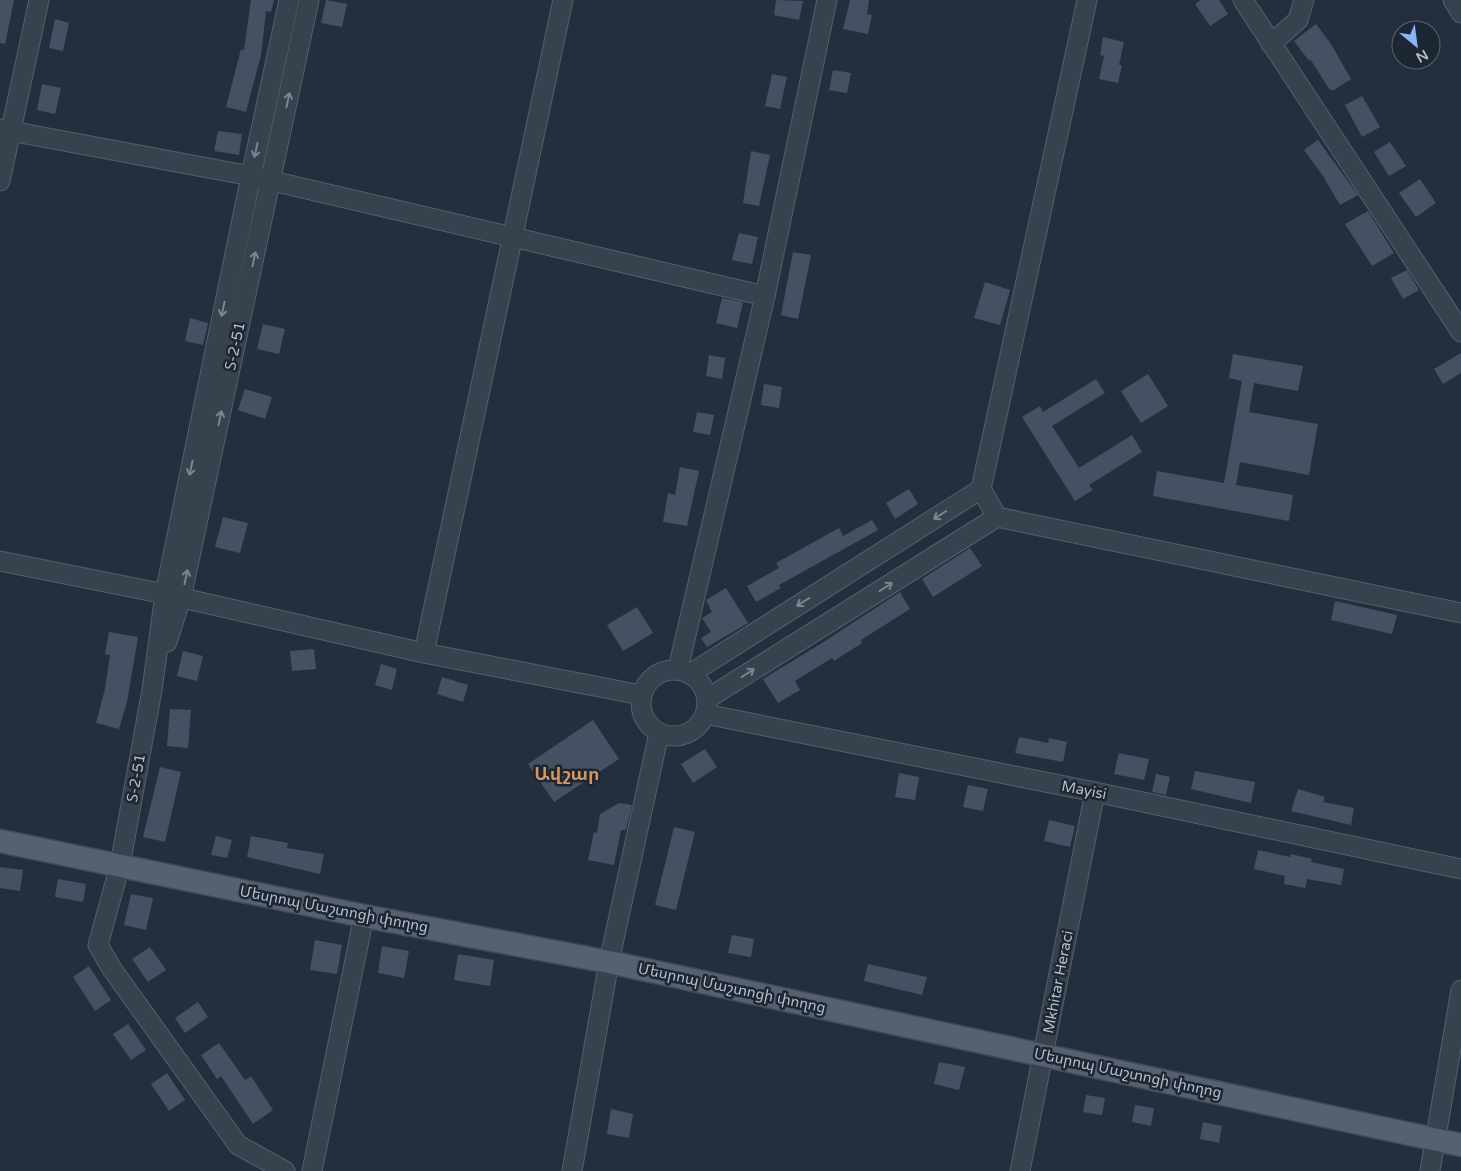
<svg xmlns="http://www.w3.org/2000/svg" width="1461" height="1171" font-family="'Varela Round','Noto Sans Armenian',sans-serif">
	<rect width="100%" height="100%" fill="#242f3e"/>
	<g fill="#455162">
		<path d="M0 0H14L5 44 0 43Z"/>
		<path d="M251 0H274L271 12 266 11 261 55 246 112 226 107 241 49 244 50Z"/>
		<path d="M326 0 347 4 342 27 321 23Z"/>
		<path d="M776 0 803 1 799 20 774 15Z"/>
		<path d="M850 0H869L867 14 872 15 868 34 843 29Z"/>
		<path d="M1201 0H1219L1228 14 1210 26 1195 4Z"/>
		<path d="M55 19 69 23 63 51 49 48Z"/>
		<path d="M1316 24 1331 44 1351 79 1334 90H1330L1310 59 1309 61 1294 41Z"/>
		<path d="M1103 37 1124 42 1119 65H1122L1118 83 1099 79 1104 56 1100 55Z"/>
		<path d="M833 70 851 73 847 93 829 90Z"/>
		<path d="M772 74 787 77 780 109 765 106Z"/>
		<path d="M42 84 61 88 55 114 37 110Z"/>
		<path d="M1362 96 1380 127 1362 137 1345 105Z"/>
		<path d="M218 131 242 134 239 155 214 151Z"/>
		<path d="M1318 140 1358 195 1340 205 1323 176 1304 150Z"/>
		<path d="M1390 142 1406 166 1389 176 1374 152Z"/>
		<path d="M751 151 770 155 759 206 743 203Z"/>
		<path d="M1420 179 1436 203 1416 217 1399 193Z"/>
		<path d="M1368 211 1394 253 1372 266 1345 224Z"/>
		<path d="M739 233 758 237 752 264 732 260Z"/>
		<path d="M793 252 811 255 798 319 781 315Z"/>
		<path d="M1407 270 1419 290 1403 299 1391 278Z"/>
		<path d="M985 282 1010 290 1000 325 974 318Z"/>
		<path d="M722 298 743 302 737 328 716 323Z"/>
		<path d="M190 318 208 323 203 345 185 341Z"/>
		<path d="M263 324 285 329 279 354 257 349Z"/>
		<path d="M1461 353V373L1443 384 1434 369Z"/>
		<path d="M1233 354 1303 366 1298 391 1254 383 1249 412 1318 424 1309 475 1240 462 1236 485 1293 495 1289 521 1153 496 1157 471 1224 483 1242 381 1229 378Z"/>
		<path d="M709 355 725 358 722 379 706 376Z"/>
		<path d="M1148 374 1168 406 1141 423 1121 391Z"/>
		<path d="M1096 379 1105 393 1052 426 1079 468 1132 435 1142 452 1089 485 1093 490 1075 501 1022 417 1040 406 1043 412Z"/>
		<path d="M764 384 782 387 779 408 761 405Z"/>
		<path d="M245 389 272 397 265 419 238 410Z"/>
		<path d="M697 412 714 415 710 435 693 432Z"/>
		<path d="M680 467 699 471 687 526 663 522 668 493 675 495Z"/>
		<path d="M909 489 918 504 895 519 886 503Z"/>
		<path d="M223 517 248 523 240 553 215 547Z"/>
		<path d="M872 520 878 530 779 585 781 588 756 602 747 586 779 568 776 563 839 528 843 536Z"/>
		<path d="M970 548 982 566 933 597 922 579Z"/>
		<path d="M726 588 748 623 707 647 701 638 711 632 702 618 712 612 706 600Z"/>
		<path d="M900 592 910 609 861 640 862 643 834 661 832 658 795 681 800 690 778 703 763 679 822 643Z"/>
		<path d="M1335 601 1397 615 1392 634 1331 620Z"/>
		<path d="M637 607 653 633 623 651 607 625Z"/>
		<path d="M109 632 138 637 127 702 119 729 96 723 105 689 110 655 105 654Z"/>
		<path d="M314 649 316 669 292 671 290 651Z"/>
		<path d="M183 651 203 656 197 681 177 676Z"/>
		<path d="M381 664 397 669 392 690 375 685Z"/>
		<path d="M442 677 468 685 463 702 437 694Z"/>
		<path d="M170 709 191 710 188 748 167 746Z"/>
		<path d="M593 720 619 759 554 802 528 764Z"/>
		<path d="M1019 737 1048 743 1049 738 1067 742 1063 762 1015 753Z"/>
		<path d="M705 749 717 767 693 783 681 764Z"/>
		<path d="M1119 753 1149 759 1144 780 1114 774Z"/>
		<path d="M160 767 181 772 165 842 143 837Z"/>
		<path d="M1195 771 1255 782 1251 803 1191 789Z"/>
		<path d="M899 773 919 777 915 800 895 797Z"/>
		<path d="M1156 774 1170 777 1166 795 1152 792Z"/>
		<path d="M968 785 988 789 983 811 963 807Z"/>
		<path d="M1298 789 1325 797 1323 802 1354 808 1351 825 1291 811Z"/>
		<path d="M619 803 632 805 626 830H621L614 865 588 860 594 832 597 833 600 814Z"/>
		<path d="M1049 820 1075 826 1070 847 1044 841Z"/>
		<path d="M674 827 695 832 676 910 655 905Z"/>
		<path d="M216 836 232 840 227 858 211 855Z"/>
		<path d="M251 836 288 843 287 848 324 854 320 874 247 857Z"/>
		<path d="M1258 850 1290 857 1291 854 1312 859 1311 862 1344 869 1341 885 1307 879 1305 888 1284 884 1285 876 1254 869Z"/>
		<path d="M0 867 23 870 20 891 0 888Z"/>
		<path d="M58 879 86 884 83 902 55 897Z"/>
		<path d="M131 894 153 898 146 930 124 925Z"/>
		<path d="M732 935 754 939 751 957 728 953Z"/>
		<path d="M315 940 342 945 337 974 310 970Z"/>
		<path d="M382 946 409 951 404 978 378 973Z"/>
		<path d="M150 947 166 970 148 982 132 959Z"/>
		<path d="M458 954 494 960 490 986 454 980Z"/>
		<path d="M868 964 927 977 922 995 864 981Z"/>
		<path d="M89 966 111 1000 95 1011 73 977Z"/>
		<path d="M198 1002 208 1017 185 1033 175 1018Z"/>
		<path d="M128 1024 146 1050 131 1060 113 1034Z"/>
		<path d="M219 1043 245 1080 251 1076 273 1110 253 1124 221 1076 217 1079 201 1055Z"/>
		<path d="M939 1062 965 1067 959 1090 934 1084Z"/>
		<path d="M167 1073 185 1100 169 1111 151 1084Z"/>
		<path d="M1086 1095 1105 1098 1102 1115 1083 1112Z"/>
		<path d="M1135 1105 1154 1108 1151 1126 1132 1122Z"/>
		<path d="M611 1109 633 1114 629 1138 607 1134Z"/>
		<path d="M1203 1122 1222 1126 1219 1143 1200 1139Z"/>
	</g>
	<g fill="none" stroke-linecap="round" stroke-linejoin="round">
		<g stroke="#565f6c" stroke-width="21">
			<g id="minor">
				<path d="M1087 0 981 489 997 517 1461 613"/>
				<path d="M1243 0 1461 332"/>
				<path d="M1453 0 1461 13"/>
				<path d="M1271 44 1298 20 1304 0"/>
				<path d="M0 129 251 176 765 296"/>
				<path d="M0 181 39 0"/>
				<path d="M0 561 165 594 424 653 641 695"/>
				<path d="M167 642 181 598 309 0"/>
				<path d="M424 653 563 0"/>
				<path d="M678 669 765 296 827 0"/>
				<circle cx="674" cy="703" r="33"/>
				<path d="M690 674 981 489"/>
				<path d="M707 699 997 517"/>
				<path d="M705 714 1095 792 1461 869"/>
				<path d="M285 1171 238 1145 112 969 98 945 120 865 152 690 165 594 251 176 289 0"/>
				<path d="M312 1171 364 916"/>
				<path d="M572 1171 609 962 659 733"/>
				<path d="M1020 1171 1095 792"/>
				<path d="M1430 1171 1461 990"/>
			</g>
		</g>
		<g stroke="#414a57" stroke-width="25">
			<path id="major" d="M0 841 364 916 609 962 1461 1145"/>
		</g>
		<use href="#minor" stroke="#38414e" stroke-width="19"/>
		<use href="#major" stroke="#56606e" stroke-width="22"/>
	</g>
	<defs><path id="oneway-shaft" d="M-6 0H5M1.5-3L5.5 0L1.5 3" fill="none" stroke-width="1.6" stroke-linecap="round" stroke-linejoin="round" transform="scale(1.25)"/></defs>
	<g stroke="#7c8592">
		<use href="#oneway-shaft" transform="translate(288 100) rotate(-78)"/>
		<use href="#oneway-shaft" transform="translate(256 150) rotate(102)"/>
		<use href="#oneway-shaft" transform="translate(254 259) rotate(-78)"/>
		<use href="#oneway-shaft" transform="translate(223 309) rotate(102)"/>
		<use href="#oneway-shaft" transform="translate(220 418) rotate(-78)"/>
		<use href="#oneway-shaft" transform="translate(191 468) rotate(102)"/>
		<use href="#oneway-shaft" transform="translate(940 515) rotate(148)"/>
		<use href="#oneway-shaft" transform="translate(186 577) rotate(-78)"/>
		<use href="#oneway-shaft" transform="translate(886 587) rotate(-32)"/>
		<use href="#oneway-shaft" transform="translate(803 602) rotate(148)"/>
		<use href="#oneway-shaft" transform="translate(748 673) rotate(-32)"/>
	</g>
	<g text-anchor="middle" stroke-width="5" stroke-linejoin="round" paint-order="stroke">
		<g font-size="15" fill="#b4bcc9" stroke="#1d2633">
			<text transform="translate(235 346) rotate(-78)" y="5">Տ-2-51</text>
			<text transform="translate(136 778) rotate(-80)" y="5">Տ-2-51</text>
			<text transform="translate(1084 790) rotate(11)" y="5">Mayisi</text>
			<text transform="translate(334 909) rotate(11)" y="5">Մեսրոպ Մաշտոցի փողոց</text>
			<text transform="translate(1058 982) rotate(-79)" y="5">Mkhitar Heraci</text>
			<text transform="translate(732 988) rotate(12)" y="5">Մեսրոպ Մաշտոցի փողոց</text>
			<text transform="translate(1128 1073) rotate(12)" y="5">Մեսրոպ Մաշտոցի փողոց</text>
		</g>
		<g font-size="18" font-weight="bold" fill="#d59563" stroke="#1d2633">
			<text x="567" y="780">Ավշար</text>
		</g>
	</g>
	<g transform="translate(1416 45) rotate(151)"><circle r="24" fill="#1d2633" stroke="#59626f"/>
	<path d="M0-4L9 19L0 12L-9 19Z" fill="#8ab4f8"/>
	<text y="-8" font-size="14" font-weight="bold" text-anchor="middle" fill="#b4bcc9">N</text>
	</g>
</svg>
